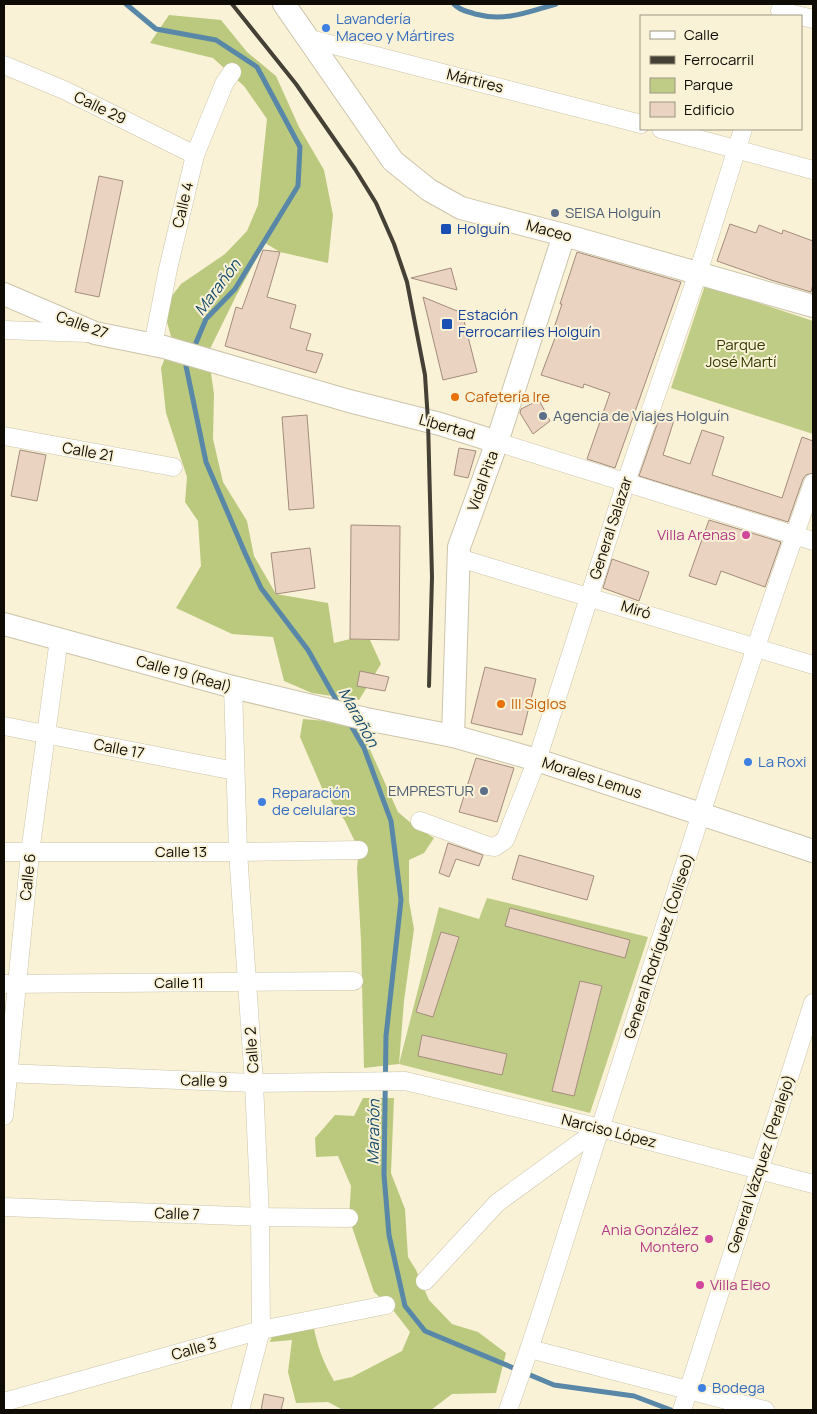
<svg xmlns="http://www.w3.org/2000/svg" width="817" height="1414" font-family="Manrope,sans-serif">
	<rect width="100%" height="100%" fill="#faf2d7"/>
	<g fill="#bfcc86">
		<path d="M705 285 813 321V434L671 388Z"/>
		<path d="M487 898 648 937 590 1113 399 1064 439 907 479 919Z"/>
	</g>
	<g fill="#bbc97e">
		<path d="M169 15 221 20 247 52 276 76 299 127 324 170 333 215 328 263 280 252 265 243 236 296 208 353 214 394 213 439 223 482 247 521 254 556 276 594 328 603 334 643 350 639 370 640 381 664 359 700 312 693 284 681 273 637 232 634 176 608 201 566 198 521 185 502 187 477 166 413 161 368 172 340 167 322 168 301 181 284 225 254 247 231 258 205 267 119 244 86 213 58 150 43Z"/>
		<path d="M303 719 337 722 359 725 398 812 412 824 434 838 424 853 409 860V901L414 929 404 1001 399 1064 364 1068 361 941 357 868 359 850 345 821 322 788 300 737Z"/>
		<path d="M363 1098H394L391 1173 405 1209 408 1257 416 1270 429 1300 452 1324 478 1332 506 1353 496 1393 452 1394 431 1410H343L328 1402 296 1403 288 1372 292 1340 270 1342 278 1318 311 1311C315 1338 320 1357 334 1381L352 1377 402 1351 410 1332 393 1310 374 1292 349 1218 351 1186 338 1156 316 1157 315 1138 335 1115 354 1116Z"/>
	</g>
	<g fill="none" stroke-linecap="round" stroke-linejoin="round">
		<g stroke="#5887a8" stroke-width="5">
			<path d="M126 4 156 29 216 40 257 67 300 147 298 186 235 289 206 319 193 350"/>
			<path d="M454 4C460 11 467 11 475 14 505 22 528 12 556 4"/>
			<path d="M189 360 186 366 206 462 245 553 261 588 308 650 339 705"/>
			<path d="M349 722 364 748 391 821 401 900 386 1036 384 1175 389 1235 405 1306 425 1331 554 1385 634 1396 671 1410"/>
		</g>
	</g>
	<g fill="#ebd3c2" stroke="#a38c7c">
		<path d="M99 176 123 181 99 297 75 292Z"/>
		<path d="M730 224 756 233 759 225 782 234 783 230 813 241V284L811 292 771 280 717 261Z"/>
		<path d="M263 250 280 252 267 297 296 305 290 328 311 334 306 350 323 354 316 373 225 346 236 307 242 309Z"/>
		<path d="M577 252 681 282 615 468 587 459 610 393 584 384 583 388 541 375 558 330 554 328 562 304H560Z"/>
		<path d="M451 268 457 290 411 278Z"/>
		<path d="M423 297 462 313 477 372 443 380Z"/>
		<path d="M539 400 550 421 533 434 520 413 521 409Z"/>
		<path d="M307 415 314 508 289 510 282 417Z"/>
		<path d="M660 416 674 420 663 455 690 464 702 430 724 437 712 475 782 498 802 437 813 441V473L806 475 803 479 788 522 639 476Z"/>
		<path d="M459 448 476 451 468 478 454 475Z"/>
		<path d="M20 450 46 455 37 501 11 496Z"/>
		<path d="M709 520 781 542 765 587 721 571 716 585 689 576Z"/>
		<path d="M351 525 400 526 399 640 350 639Z"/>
		<path d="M310 548 315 588 276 594 271 553Z"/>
		<path d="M612 559 649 572 639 601 603 588Z"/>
		<path d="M485 667 536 679 522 735 471 723Z"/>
		<path d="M360 671 389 677 385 691 357 686Z"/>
		<path d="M476 758 514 768 497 822 459 812Z"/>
		<path d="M448 843 483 855 479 866 456 859 449 877 439 873Z"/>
		<path d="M519 855 594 876 587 900 512 879Z"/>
		<path d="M510 908 630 940 625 958 505 926Z"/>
		<path d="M441 932 459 937 433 1017 416 1012Z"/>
		<path d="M580 981 602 986 574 1096 552 1091Z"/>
		<path d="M422 1035 507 1054 502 1075 418 1056Z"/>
		<path d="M264 1394 284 1398 281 1410H261Z"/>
	</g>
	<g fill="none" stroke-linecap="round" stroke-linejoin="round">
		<g stroke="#ccc4ab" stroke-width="19">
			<g id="minor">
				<path d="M780 11 813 19"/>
				<path d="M310 39 641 124"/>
				<path d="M4 65 64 90 195 155"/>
				<path d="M661 129 813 170"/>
				<path d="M4 330 87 333"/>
				<path d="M153 345 168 269 195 155 224 84 232 72"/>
				<path d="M4 436 173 467"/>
				<path d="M497 442 813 541"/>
				<path d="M459 558 813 665"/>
				<path d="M233 687 238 852 254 1083 260 1217 261 1330 240 1410"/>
				<path d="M4 726 235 771"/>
				<path d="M420 821 488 846 495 847 505 840 537 760 626 482 698 273 743 129"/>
				<path d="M4 852H238L359 850"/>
				<path d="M4 984 354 981"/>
				<path d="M4 1073 254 1083 405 1081 600 1128 813 1184"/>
				<path d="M4 1116 30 853 59 639"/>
				<path d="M4 1207 260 1217 349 1218"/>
				<path d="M425 1281 497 1203 600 1128"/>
				<path d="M530 1349 765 1410"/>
				<path d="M4 1402 261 1330 386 1305"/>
				<path d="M508 1410C542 1316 570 1221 601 1126 670 911 737 695 813 483"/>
				<path d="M682 1410 813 1003"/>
			</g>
		</g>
		<g stroke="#ccc4ab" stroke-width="24">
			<g id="major">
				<path d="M284 4 393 161 429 190 461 208 564 235 813 306"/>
				<path d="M4 294 95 333 164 347 349 401 440 424 497 442"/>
				<path d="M4 624 233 687 366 719 453 736 537 760 813 851"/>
				<path d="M453 736 459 547 497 442 564 235"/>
			</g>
		</g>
		<use href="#minor" stroke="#fff" stroke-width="18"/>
		<use href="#major" stroke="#fff" stroke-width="22"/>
		<path stroke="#444035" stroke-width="4" d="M232 4 296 84 355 169 376 203 394 244 407 282 425 375 428 421 432 577 429 686"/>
	</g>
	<g fill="#3f7fe0" stroke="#faf2d7" stroke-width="2">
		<circle cx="326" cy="28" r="5"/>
		<circle cx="748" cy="762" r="5"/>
		<circle cx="262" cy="802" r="5"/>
		<circle cx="702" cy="1388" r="5"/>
	</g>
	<g fill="#5c6f8a" stroke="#faf2d7" stroke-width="2">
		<circle cx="555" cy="213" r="5"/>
		<circle cx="543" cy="416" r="5"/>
		<circle cx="484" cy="791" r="5"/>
	</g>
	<g fill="#1a4fb4" stroke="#faf2d7" stroke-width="2">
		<rect x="440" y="223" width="12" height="12" rx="2.5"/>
		<rect x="441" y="318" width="12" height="12" rx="2.5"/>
	</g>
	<g fill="#e8710a" stroke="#faf2d7" stroke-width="2">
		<circle cx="455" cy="397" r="5"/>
		<circle cx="501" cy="704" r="5"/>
	</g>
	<g fill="#d1479c" stroke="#faf2d7" stroke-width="2">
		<circle cx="746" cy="535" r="5"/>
		<circle cx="709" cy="1239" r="5"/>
		<circle cx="700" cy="1285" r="5"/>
	</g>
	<g text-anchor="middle" stroke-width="4" stroke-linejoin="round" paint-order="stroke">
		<g font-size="15" fill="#366cbe" stroke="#faf2d7" text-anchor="start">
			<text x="336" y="24">Lavandería<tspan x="336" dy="17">Maceo y Mártires</tspan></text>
			<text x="758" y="767">La Roxi</text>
			<text x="272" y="798">Reparación<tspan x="272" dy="17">de celulares</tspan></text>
			<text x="712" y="1393">Bodega</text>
		</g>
		<g font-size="15" fill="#0f0c05" stroke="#faf2d7">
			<text transform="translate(475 81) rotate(14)" y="5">Mártires</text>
			<text transform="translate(100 108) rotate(26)" y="5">Calle 29</text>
			<text transform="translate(183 205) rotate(-77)" y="5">Calle 4</text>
			<text transform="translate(549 231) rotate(15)" y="5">Maceo</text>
			<text transform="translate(82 325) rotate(20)" y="5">Calle 27</text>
			<text transform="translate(447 427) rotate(16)" y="5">Libertad</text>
			<text transform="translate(88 452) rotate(10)" y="5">Calle 21</text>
			<text transform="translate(483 481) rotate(-70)" y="5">Vidal Pita</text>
			<text transform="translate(611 528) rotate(-72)" y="5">General Salazar</text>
			<text transform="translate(636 610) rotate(17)" y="5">Miró</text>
			<text transform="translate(184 674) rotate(16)" y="5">Calle 19 (Real)</text>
			<text transform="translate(119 749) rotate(11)" y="5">Calle 17</text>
			<text transform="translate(592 778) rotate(18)" y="5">Morales Lemus</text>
			<text x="181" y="857">Calle 13</text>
			<text transform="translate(28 877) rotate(-84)" y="5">Calle 6</text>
			<text transform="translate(659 946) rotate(-72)" y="5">General Rodríguez (Coliseo)</text>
			<text x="179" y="988">Calle 11</text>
			<text transform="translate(252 1050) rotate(-94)" y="5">Calle 2</text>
			<text transform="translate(204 1081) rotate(2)" y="5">Calle 9</text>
			<text transform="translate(609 1131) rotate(14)" y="5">Narciso López</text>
			<text transform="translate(761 1164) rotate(-72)" y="5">General Vázquez (Peralejo)</text>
			<text transform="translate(177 1214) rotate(2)" y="5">Calle 7</text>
			<text transform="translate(194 1349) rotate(-16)" y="5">Calle 3</text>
		</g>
		<g font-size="15" fill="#4e5e75" stroke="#faf2d7" text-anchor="start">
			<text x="565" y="218">SEISA Holguín</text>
			<text x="553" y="421">Agencia de Viajes Holguín</text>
			<text x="474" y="796" text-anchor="end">EMPRESTUR</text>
		</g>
		<g font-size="15" fill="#164399" stroke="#faf2d7" text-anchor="start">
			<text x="457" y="234">Holguín</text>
			<text x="458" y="320">Estación<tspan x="458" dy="17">Ferrocarriles Holguín</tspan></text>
		</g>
		<g font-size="15" fill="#323900" stroke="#faf2d7">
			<text x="741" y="350">Parque<tspan x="741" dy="17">José Martí</tspan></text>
		</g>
		<g font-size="15" fill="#c56008" stroke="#faf2d7" text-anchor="start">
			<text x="465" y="402">Cafetería Ire</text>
			<text x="511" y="709">III Siglos</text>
		</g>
		<g font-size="15" fill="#b23c85" stroke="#faf2d7" text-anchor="end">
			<text x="736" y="540">Villa Arenas</text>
			<text x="699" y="1235">Ania González<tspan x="699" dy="17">Montero</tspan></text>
			<text x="710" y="1290" text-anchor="start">Villa Eleo</text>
		</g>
		<g font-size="16" font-style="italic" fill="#174b6c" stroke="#faf2d7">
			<text transform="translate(217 287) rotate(-53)" y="6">Marañón</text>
			<text transform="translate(359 717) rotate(61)" y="6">Marañón</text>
			<text transform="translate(373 1132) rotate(-89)" y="6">Marañón</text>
		</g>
	</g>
	<rect width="817" height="1414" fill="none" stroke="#0f0c05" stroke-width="10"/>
	<rect x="640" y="15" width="162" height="115" fill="#faf2d7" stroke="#9c9683"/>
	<rect x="650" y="31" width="25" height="8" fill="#ffffff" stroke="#9c9683"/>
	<text x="684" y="40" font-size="15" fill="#0f0c05">Calle</text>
	<rect x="650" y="56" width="25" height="8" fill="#444035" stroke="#9c9683"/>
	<text x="684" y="65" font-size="15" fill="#0f0c05">Ferrocarril</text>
	<rect x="650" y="78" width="25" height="15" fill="#bfcc86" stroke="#9c9683"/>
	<text x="684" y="90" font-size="15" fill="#0f0c05">Parque</text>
	<rect x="650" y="102" width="25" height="15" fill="#ebd3c2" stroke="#9c9683"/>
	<text x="684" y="115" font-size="15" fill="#0f0c05">Edificio</text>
</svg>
